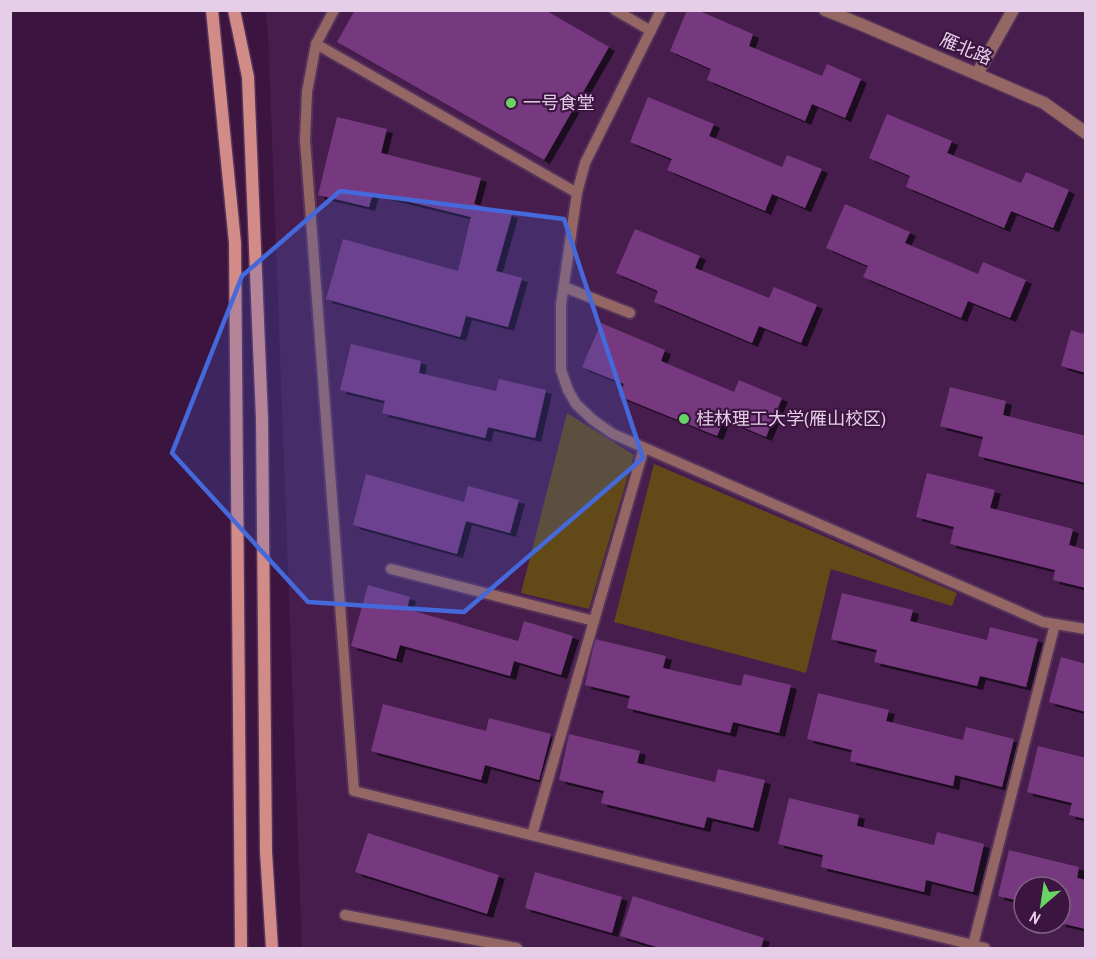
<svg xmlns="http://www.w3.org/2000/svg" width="1096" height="959" font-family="'Archivo Narrow','Noto Sans SC',sans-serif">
	<defs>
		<filter id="shadow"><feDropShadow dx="6" dy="4" stdDeviation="0" flood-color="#0009"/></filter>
	</defs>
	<rect width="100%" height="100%" fill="#3b1540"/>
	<path fill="#471d4d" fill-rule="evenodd" d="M266 11H1085V948H302L268 33ZM1024 887H1060V923H1024Z"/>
	<g fill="#614a18">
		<path d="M567 413 634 455 589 609 521 593Z"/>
		<path d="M654 464 957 593 952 606 831 569 806 673 614 622Z"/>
	</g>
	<g fill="#76387e" filter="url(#shadow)">
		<path d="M355 10H545L609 47 544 160 337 42Z"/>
		<path d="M687 10H697L753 34 749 46 822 76 827 64 861 79 845 118 812 104 805 121 707 80 711 69 670 51Z"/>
		<path d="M648 97 714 124 709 136 782 167 787 155 822 169 805 208 772 194 765 211 667 170 672 159 630 142Z"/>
		<path d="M887 114 952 141 947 153 1021 183 1026 172 1069 190 1053 228 1011 211 1004 228 906 187 910 176 869 158Z"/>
		<path d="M337 117 387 129 381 153 481 178 474 204 512 214 496 271 522 278 508 327 466 316 460 337 326 299 343 239 458 271 471 217 373 193 369 207 318 195Z"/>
		<path d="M845 204 910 232 905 243 978 274 983 262 1026 280 1010 318 968 301 961 318 863 277 868 266 826 248Z"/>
		<path d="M635 229 700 256 695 268 769 298 774 287 817 305 801 343 759 326 752 343 654 302 658 291 616 273Z"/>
		<path d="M601 323 665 350 661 361 734 392 739 380 782 398 766 437 724 419 717 436 619 396 624 384 582 367Z"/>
		<path d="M1085 327H1086V373L1061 366 1071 330 1083 334Z"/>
		<path d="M351 344 421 361 419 373 496 391 499 379 546 390 535 438 488 427 485 438 382 413 385 401 340 390Z"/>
		<path d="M950 387 1006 401 1003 415 1086 436V483L978 456 983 437 940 426Z"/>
		<path d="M927 473 995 490 990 508 1073 529 1069 545 1086 550V588L1053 580 1055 570 950 544 954 527 916 517Z"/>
		<path d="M366 474 464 502 468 486 519 500 510 533 466 521 457 554 353 525Z"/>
		<path d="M368 585 410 597 407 609 518 641 524 621 573 636 561 675 514 661 510 676 400 645 396 659 351 646Z"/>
		<path d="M842 593 913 610 910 621 987 640 990 627 1038 639 1026 687 980 676 977 686 874 662 877 650 831 639Z"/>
		<path d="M595 639 666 656 663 668 741 686 744 674 791 685 779 733 733 722 730 733 627 708 630 696 585 685Z"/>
		<path d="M1061 657 1086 664V712L1049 702Z"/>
		<path d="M818 693 889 710 886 721 963 740 966 727 1014 739 1002 787 955 775 953 786 850 761 852 750 807 739Z"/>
		<path d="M383 704 486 731 489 718 551 734 539 780 485 765 481 780 371 751Z"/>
		<path d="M569 734 640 751 637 763 715 782 718 769 765 780 753 828 707 817 704 828 601 803 604 791 559 780Z"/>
		<path d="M1038 746 1086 758V819L1069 815 1072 803 1027 792Z"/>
		<path d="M789 798 859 815 857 826 934 845 937 832 984 844 973 892 926 880 924 892 821 867 823 855 778 844Z"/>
		<path d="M368 833 499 875 487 914 355 872Z"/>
		<path d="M1009 850 1079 867 1077 878 1086 880V929L1060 923V887H1024V902L998 896Z"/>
		<path d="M535 872 622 897 612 933 525 908Z"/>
		<path d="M633 896 764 938 761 948H660L620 936Z"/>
	</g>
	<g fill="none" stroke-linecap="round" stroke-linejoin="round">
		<g stroke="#56335b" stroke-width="14">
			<g id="service">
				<path d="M334 10 316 44 307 92 305 140 354 791 985 948"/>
				<path d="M615 10 651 31"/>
				<path d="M661 10 585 163 577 193 561 305V370L568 390 576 404 593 420 613 434 1043 622 1086 629"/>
				<path d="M316 44 577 193"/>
				<path d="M564 287 630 313"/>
				<path d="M391 569 594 621"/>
				<path d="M532 835 644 448"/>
				<path d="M345 915 517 948"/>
				<path d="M973 945 1055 624"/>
			</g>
		</g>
		<g stroke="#56335b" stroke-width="15">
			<g id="minor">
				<path d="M825 10 860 24 1044 103 1086 133"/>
				<path d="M977 74 1013 10"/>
			</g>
		</g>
		<g stroke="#56335b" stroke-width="15">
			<g id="secondary">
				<path d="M212 10 235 243 241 948"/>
				<path d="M234 10 248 77 262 419 266 852 272 948"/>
			</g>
		</g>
		<use href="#service" stroke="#946765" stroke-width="10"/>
		<use href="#minor" stroke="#946765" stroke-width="12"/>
		<use href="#secondary" stroke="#d28b87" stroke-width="12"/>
	</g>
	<path fill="#4568db" fill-opacity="0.2" stroke="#4568db" stroke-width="4.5" stroke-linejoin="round" d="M340 191 564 219 643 458 464 612 308 602 172 453 242 276Z"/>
	<g fill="#69d464" stroke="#3b1540" stroke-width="2">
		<circle cx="511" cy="103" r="6"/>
		<circle cx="684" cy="419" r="6"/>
	</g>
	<g text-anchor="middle" stroke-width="4.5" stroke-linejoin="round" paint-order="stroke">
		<g font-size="18" fill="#e6cee8" stroke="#3b1540">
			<text transform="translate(966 49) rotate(23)" y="6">雁北路</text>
		</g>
		<g font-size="18" fill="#e6cee8" stroke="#3b1540" text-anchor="start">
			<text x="523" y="109">一号食堂</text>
			<text x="696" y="425">桂林理工大学(雁山校区)</text>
		</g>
	</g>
	<rect width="1096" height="959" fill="none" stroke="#e6cee8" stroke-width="24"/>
	<g transform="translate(1042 905) rotate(209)"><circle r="28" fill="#3b1540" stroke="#7f5f83" stroke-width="1.5"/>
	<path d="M0-4.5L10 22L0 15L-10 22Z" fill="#69d464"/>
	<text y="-9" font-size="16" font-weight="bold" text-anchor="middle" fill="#e6cee8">N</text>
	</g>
</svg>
